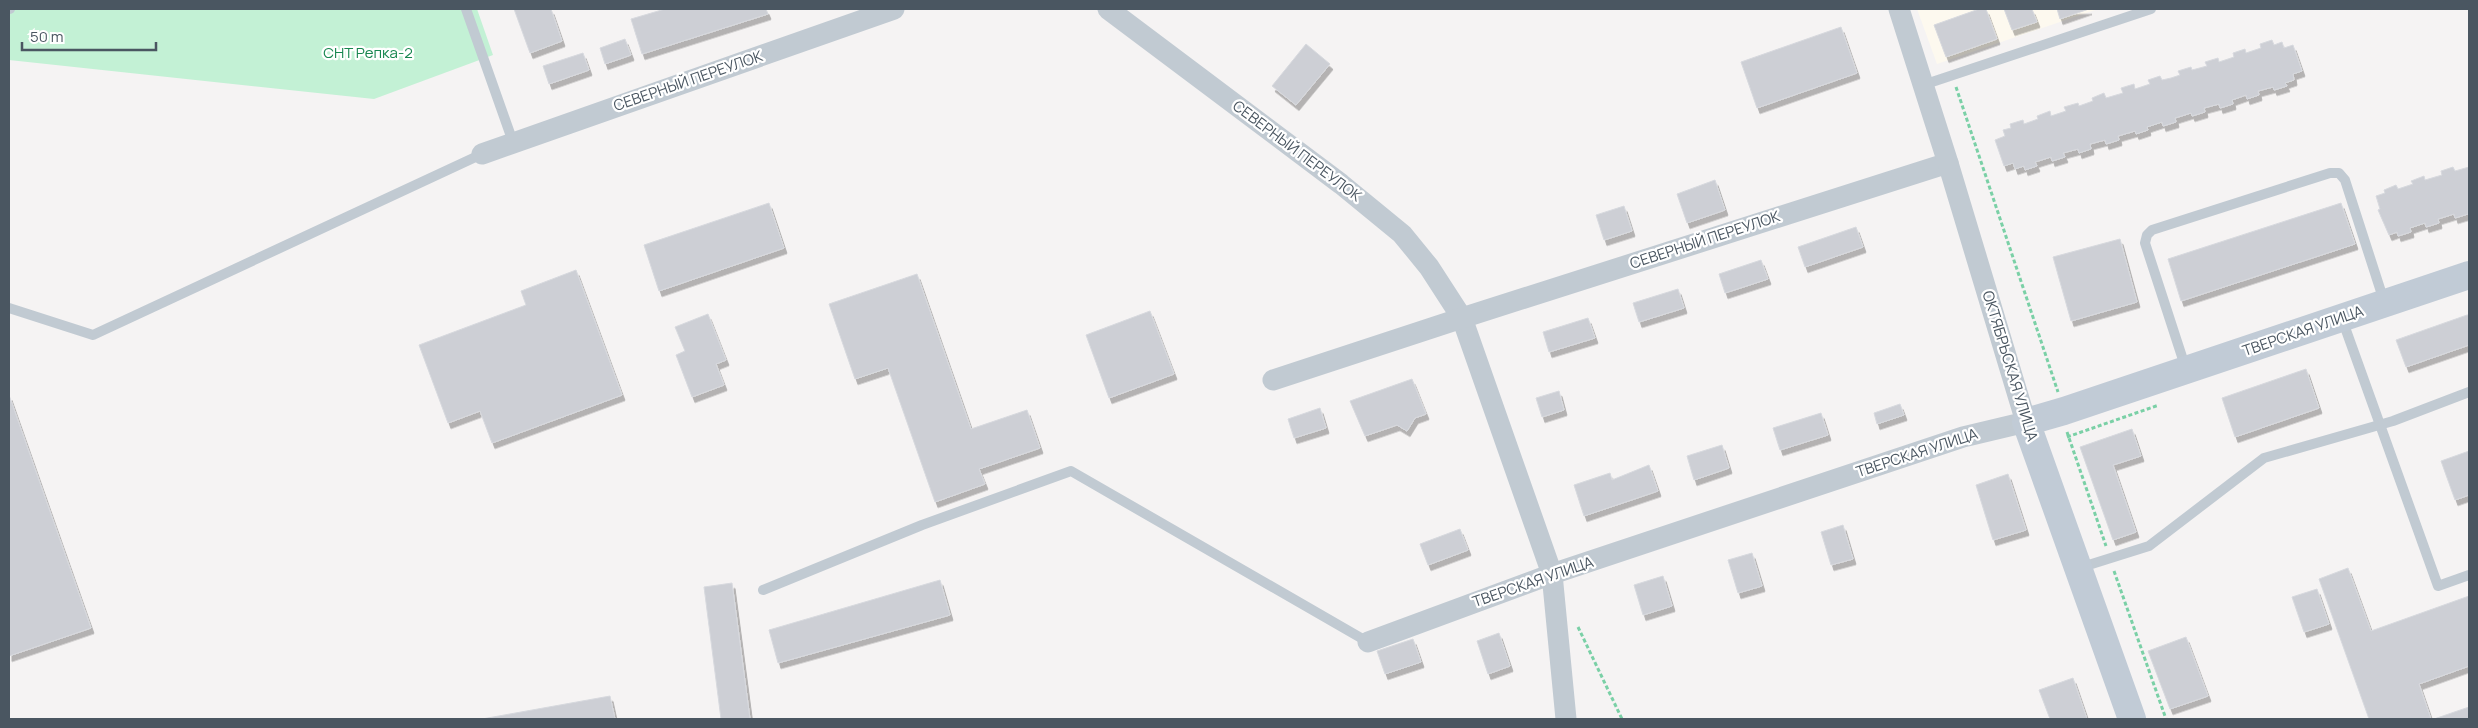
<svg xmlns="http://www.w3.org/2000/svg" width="2478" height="728" font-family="Manrope,sans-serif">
	<defs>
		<filter id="shadow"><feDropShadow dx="3" dy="5.5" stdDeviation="0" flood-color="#0004"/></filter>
	</defs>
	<rect width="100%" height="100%" fill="#f5f3f3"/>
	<path fill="#fdf9ef" d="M1917 9H2098L1937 64Z"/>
	<path fill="#c3f1d5" d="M9 9H477L493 55 374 99 9 60Z"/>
	<g fill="#cdcfd5" stroke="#d7d9de" filter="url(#shadow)">
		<path d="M514 9H551L562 41 530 53Z"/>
		<path d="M665 9H766L768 14 642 54 631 19Z"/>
		<path d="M1979 9H1986L1997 39 1946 57 1934 25Z"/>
		<path d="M2004 9H2032L2037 22 2012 30Z"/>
		<path d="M2057 9H2089L2060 19Z"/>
		<path d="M1841 27 1857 73 1757 108 1741 62Z"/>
		<path d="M625 39 631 55 605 64 600 48Z"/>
		<path d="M2272 40 2274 45 2282 42 2284 48 2293 45 2302 71 2293 74 2294 80 2285 83 2287 86 2274 90 2273 87 2258 91 2259 95 2247 99 2246 95 2232 100 2233 104 2220 108 2219 104 2204 108 2205 112 2192 116 2191 113 2175 118 2176 122 2163 126 2162 122 2147 127 2148 130 2136 134 2135 131 2118 136 2119 140 2106 144 2105 140 2090 144 2091 149 2079 153 2078 149 2063 153 2065 157 2052 161 2051 157 2035 162 2037 166 2025 170 2024 166 2015 169 2013 163 2004 166 1995 140 2005 136 2003 130 2011 128 2010 124 2023 120 2024 124 2038 119 2037 116 2050 111 2051 116 2066 111 2064 107 2078 103 2079 106 2093 101 2092 98 2104 93 2106 98 2123 93 2121 88 2134 84 2135 89 2150 84 2148 80 2160 76 2162 80 2171 78 2180 75 2178 71 2191 67 2192 70 2207 66 2205 62 2218 58 2219 62 2234 57 2233 53 2245 49 2246 53 2261 48 2260 44Z"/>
		<path d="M1306 44 1330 64 1296 105 1272 86Z"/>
		<path d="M583 53 589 70 549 84 543 66Z"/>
		<path d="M2453 167 2455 171 2469 167 2468 214 2455 218 2454 214 2438 219 2439 223 2426 227 2425 223 2410 228 2411 232 2398 236 2397 232 2389 235 2378 210 2380 209 2376 196 2385 193 2384 190 2396 185 2398 189 2413 184 2411 181 2424 176 2425 180 2442 175 2441 171Z"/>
		<path d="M1715 180 1725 210 1687 223 1677 194Z"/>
		<path d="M769 203 784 248 659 291 644 245Z"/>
		<path d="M2341 203 2355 244 2181 301 2168 259Z"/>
		<path d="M1624 206 1632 231 1604 240 1596 215Z"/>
		<path d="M1856 227 1863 247 1805 267 1798 247Z"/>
		<path d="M2120 239 2137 302 2071 321 2053 257Z"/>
		<path d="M1761 260 1768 279 1725 293 1719 274Z"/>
		<path d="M576 270 622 395 492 443 480 411 448 423 419 345 526 305 521 291Z"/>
		<path d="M917 274 971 429 1027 410 1040 448 979 469 985 484 935 502 888 368 855 379 829 304Z"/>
		<path d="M1678 289 1684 308 1639 322 1633 303Z"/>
		<path d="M1150 311 1174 374 1109 398 1086 335Z"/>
		<path d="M708 314 726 360 716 364 724 385 692 397 676 355 685 351 675 327Z"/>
		<path d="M2467 315H2469V345L2406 367 2396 340Z"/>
		<path d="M1588 318 1595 338 1549 352 1543 332Z"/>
		<path d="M2306 369 2319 408 2235 437 2222 398Z"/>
		<path d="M1412 379 1426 414 1415 418 1407 431 1397 425 1365 436 1350 401Z"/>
		<path d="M1559 391 1564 410 1542 417 1536 398Z"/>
		<path d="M9 395 91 628 9 656Z"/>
		<path d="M1900 404 1904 415 1877 424 1874 413Z"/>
		<path d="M1320 408 1326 428 1294 438 1288 419Z"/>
		<path d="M1821 413 1828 435 1780 450 1773 428Z"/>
		<path d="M2132 429 2141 456 2113 465 2136 532 2113 540 2080 447Z"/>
		<path d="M1722 445 1729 468 1694 480 1687 456Z"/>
		<path d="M2469 451V495L2455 500 2441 461Z"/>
		<path d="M1649 465 1658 491 1584 516 1574 485 1610 473 1612 480Z"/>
		<path d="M2008 474 2026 530 1993 540 1976 485Z"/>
		<path d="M1843 525 1853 559 1831 565 1821 532Z"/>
		<path d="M1460 529 1468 550 1428 565 1420 544Z"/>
		<path d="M1752 553 1762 586 1738 593 1728 560Z"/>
		<path d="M2348 568 2371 631 2469 596V666L2419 684 2431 719H2369L2319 579Z"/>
		<path d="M1663 576 1672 606 1643 615 1634 585Z"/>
		<path d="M940 580 950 615 778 663 769 630Z"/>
		<path d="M732 583 750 719H721L704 587Z"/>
		<path d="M2317 589 2329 624 2304 632 2292 597Z"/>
		<path d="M1499 633 1510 666 1488 674 1477 641Z"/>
		<path d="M2186 637 2208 696 2170 709 2148 651Z"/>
		<path d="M1413 639 1421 662 1385 674 1377 651Z"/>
		<path d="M2073 678 2087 719H2050L2039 690Z"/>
		<path d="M610 696 615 719H482Z"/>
		<path d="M2469 707V719H2434Z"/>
	</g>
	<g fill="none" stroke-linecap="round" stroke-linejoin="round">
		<g stroke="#7ad0a6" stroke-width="3" stroke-dasharray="4 2.5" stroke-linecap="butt">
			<path d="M1956 87 2058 392"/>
			<path d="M2067 432 2106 546"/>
			<path d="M2067 437 2159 405"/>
			<path d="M2114 571 2166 719"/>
			<path d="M1578 627 1622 719"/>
		</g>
		<g stroke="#c1cad2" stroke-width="10">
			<path d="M9 9H10"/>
			<path d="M466 9 513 142"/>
			<path d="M1923 85 2151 9"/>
			<path d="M9 308 93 335 482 154"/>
			<path d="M2342 319 2438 586 2469 575"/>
			<path d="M2186 369 2145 243 2147 235 2152 230 2330 173H2339L2345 180 2384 301"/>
			<path d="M2079 568 2149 546 2264 458 2393 421 2469 392"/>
			<path d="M763 590 922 525 1071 471 1368 642"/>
		</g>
		<g stroke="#c1cad2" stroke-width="21">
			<path d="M1108 9 1341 184 1402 234 1429 267 1462 318 1552 574 1566 719"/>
			<path d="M482 154 894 9"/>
			<path d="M1273 380 1462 318 1948 163"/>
			<path d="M1368 642 1552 574 1963 437 2026 422 1948 163 1899 9"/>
		</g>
		<path stroke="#c1cbd6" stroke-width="28" d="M2132 719 2026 422 2064 411 2469 275"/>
	</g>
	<g text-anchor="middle" stroke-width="4.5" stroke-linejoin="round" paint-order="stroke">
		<g font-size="15" fill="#17864f" stroke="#fff">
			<text x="368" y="58">СНТ Репка-2</text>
		</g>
		<g font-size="15" fill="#4a5661" stroke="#fff">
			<text transform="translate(688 81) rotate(-19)" y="5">СЕВЕРНЫЙ ПЕРЕУЛОК</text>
			<text transform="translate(1297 151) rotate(37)" y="5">СЕВЕРНЫЙ ПЕРЕУЛОК</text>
			<text transform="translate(1705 240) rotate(-18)" y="5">СЕВЕРНЫЙ ПЕРЕУЛОК</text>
			<text transform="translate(2303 331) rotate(-19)" y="5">ТВЕРСКАЯ УЛИЦА</text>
			<text transform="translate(2010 366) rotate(73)" y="5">ОКТЯБРЬСКАЯ УЛИЦА</text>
			<text transform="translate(1917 453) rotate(-18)" y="5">ТВЕРСКАЯ УЛИЦА</text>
			<text transform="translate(1533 582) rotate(-19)" y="5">ТВЕРСКАЯ УЛИЦА</text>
		</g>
	</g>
	<rect width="2478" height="728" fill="none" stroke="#4a5661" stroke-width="20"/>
	<path d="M22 42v8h134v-8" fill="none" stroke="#4a5661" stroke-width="2.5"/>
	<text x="30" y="42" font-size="15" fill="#4a5661" stroke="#ffffff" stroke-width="4" paint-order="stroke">50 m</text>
</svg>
